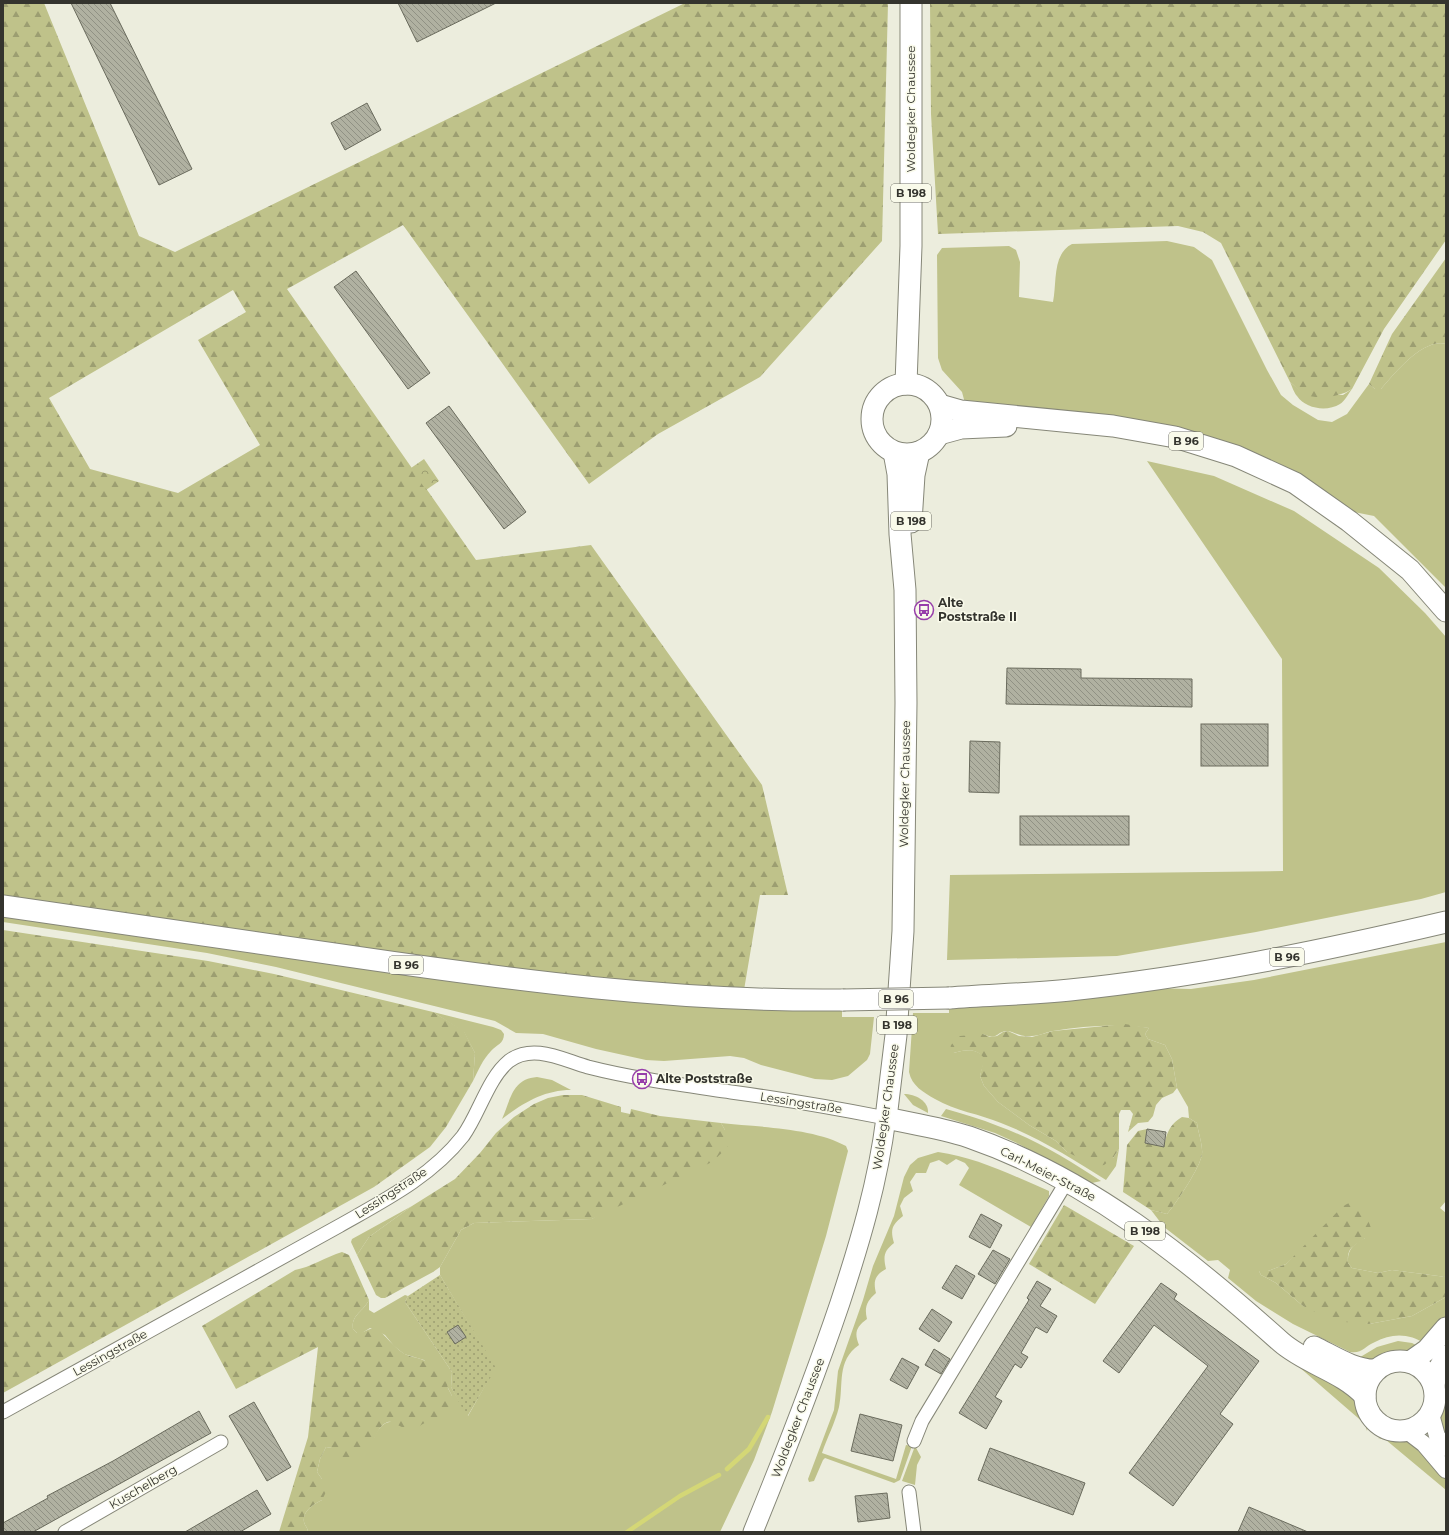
<svg xmlns="http://www.w3.org/2000/svg" width="1449" height="1535" font-family="Montserrat,sans-serif">
	<defs>
		<pattern id="forest-firs" width="22" height="20" patternUnits="userSpaceOnUse"><rect width="22" height="20" fill="#bfc28a"/><path d="M5 1l3.5 6h-7zM16 11l3.5 6h-7z" fill="#9c9e71"/></pattern>
		<pattern id="park-crowns" width="20" height="18" patternUnits="userSpaceOnUse"><rect width="20" height="18" fill="#bfc28a"/><path d="M2 6a3 3 0 1 1 6 0M12 15a3 3 0 1 1 6 0" fill="none" stroke="#9c9e71"/></pattern>
		<pattern id="garden-dots" width="8" height="8" patternUnits="userSpaceOnUse"><rect width="8" height="8" fill="#bfc28a"/><path d="M2 2h.1M6 6h.1" fill="none" stroke="#9c9e71" stroke-width="1.8" stroke-linecap="round"/></pattern>
		<pattern id="building-back-hatch" width="6" height="6" patternUnits="userSpaceOnUse"><rect width="6" height="6" fill="#b0b1a1"/><path d="M-1 5l2 2M0 0l6 6M5-1l2 2" fill="none" stroke="#909184"/></pattern>
	</defs>
	<rect width="100%" height="100%" fill="#eceddd"/>
	<g fill="#bfc28a">
		<path d="M1167 241 1194 247 1212 260 1267 370 1281 395 1293 405 1318 420 1332 422 1347 414 1369 384 1375 389H1381C1395 373 1423 338 1446 344V588L1374 516 1354 512 1261 459 966 407 962 392 942 370 938 358 937 255 942 248 1009 246 1016 250 1020 262 1019 297 1053 302C1057 283 1052 254 1072 244Z"/>
		<path d="M1290 382 1303 393 1343 395 1352 389C1348 394 1345 401 1340 404 1327 412 1306 409 1297 396 1294 393 1292 386 1290 382Z"/>
		<path d="M1147 461 1214 476 1294 511 1379 568 1425 613 1446 637V892L1421 899 1256 932 1117 956 947 960 950 875 1283 871 1282 659Z"/>
		<path d="M3 914 648 1002 734 1009 842 1011V1017H874L870 1054 867 1060 848 1076 832 1080 815 1079 761 1065 744 1058 730 1056 664 1061 646 1060 596 1049 543 1034 516 1033 495 1021 276 967 207 953 3 922Z"/>
		<path d="M1446 942V1201L1440 1208 1446 1213V1277L1392 1270 1378 1273 1352 1268 1348 1263C1347 1249 1354 1244 1365 1238L1308 1244 1286 1264 1268 1271H1259L1261 1275 1276 1283 1303 1306 1369 1324 1412 1316 1446 1297V1319L1425 1344C1410 1333 1391 1333 1375 1342 1365 1346 1362 1354 1350 1352L1293 1324 1256 1301 1228 1278 1230 1270 1218 1260 1208 1261 1164 1227 1151 1210 1167 1214C1176 1204 1201 1166 1202 1154 1203 1145 1198 1132 1197 1123L1189 1118 1188 1107 1177 1088 1172 1059 1165 1045 1148 1039 1145 1034 1149 1028C1118 1023 1084 1026 1053 1031 1046 1032 1039 1036 1032 1036 1021 1038 1014 1031 1006 1031 996 1032 998 1041 983 1034L953 1053C966 1050 975 1047 985 1058L980 1076 984 1086 998 1102 1029 1125 1056 1141 1067 1152 1113 1158 1119 1149 1116 1166 1106 1180C1073 1159 1038 1137 1001 1123 980 1114 955 1111 935 1099 923 1092 912 1086 909 1072L913 1013H949V1007L1147 988 1191 989 1254 980Z"/>
		<path d="M433 1012 493 1027 501 1030 504 1034C504 1044 496 1045 491 1051 483 1059 478 1071 473 1081L475 1053 464 1032Z"/>
		<path d="M537 1077 552 1080 571 1090C544 1090 523 1103 502 1119 511 1099 512 1079 537 1077Z"/>
		<path d="M904 1094C915 1094 929 1101 928 1113L913 1105Z"/>
		<path d="M946 1109C963 1114 981 1119 998 1126 1035 1139 1069 1160 1101 1181L1092 1183 1085 1181 1019 1144 995 1133 941 1116Z"/>
		<path d="M721 1123C758 1127 814 1128 846 1146L848 1151 826 1236 772 1412 754 1460 720 1532H308C308 1528 305 1526 304 1522 302 1511 314 1504 322 1500V1479L317 1472 320 1459 326 1447 332 1448V1455L374 1438C377 1430 384 1420 394 1422L452 1396 448 1388 424 1360 404 1354 394 1346 385 1335 370 1328 362 1333H357L353 1329C351 1315 363 1312 369 1300V1310L374 1313 405 1295 408 1296 405 1302 452 1372 451 1387 468 1416 495 1368 440 1275V1267L461 1230 474 1223 592 1219 725 1130Z"/>
		<path d="M938 1152C976 1157 1014 1176 1049 1191V1196L1031 1227 959 1185 969 1168 965 1163 956 1159 947 1165 939 1160 930 1163 926 1173H916L910 1182 913 1191 904 1198 900 1206 903 1216C892 1225 890 1229 894 1243 884 1251 883 1256 886 1269 875 1275 873 1281 876 1293 867 1301 864 1307 867 1319 856 1327 854 1333 859 1345 836 1361 844 1385 839 1407 835 1423 827 1438 822 1453L896 1479 906 1445 912 1446 900 1480 894 1483 825 1458 823 1460 814 1481 809 1482 808 1479 834 1410 838 1371 863 1300 873 1266 894 1216 904 1177 910 1165 918 1158Z"/>
		<path d="M412 1206 369 1237 357 1255 351 1242 352 1239Z"/>
		<path d="M1398 1341 1412 1343 1418 1346 1408 1355H1395L1378 1361 1357 1359 1377 1347Z"/>
		<path d="M1296 1358 1359 1401 1363 1416 1368 1422 1367 1431 1365 1424 1291 1360Z"/>
		<path d="M1446 1368V1439L1439 1420Z"/>
		<path d="M1385 1436C1421 1442 1423 1451 1446 1478V1490L1386 1440 1378 1438Z"/>
		<path d="M915 1446 921 1457 917 1465 915 1485 902 1481Z"/>
	</g>
	<g fill="url(#forest-firs)" fill-rule="evenodd">
		<path d="M3 3H44L139 236 175 252 685 3H888L882 241 760 377 658 434 589 484 403 225 287 289 476 560 591 545 762 785 788 895H760L744 990 669 985 524 971 3 897ZM233 290 246 312 198 340 260 445 178 493 90 469 49 398Z"/>
		<path d="M930 3H1446V240L1384 329 1352 389C1340 397 1315 401 1302 393 1298 390 1294 385 1290 382L1221 243 1203 232 1178 226 938 234 931 114Z"/>
		<path d="M1446 258V344C1423 338 1395 373 1381 389H1375L1369 384 1392 334Z"/>
		<path d="M3 930 208 961 274 974 433 1012 464 1031 475 1053 473 1081 446 1127 430 1147 374 1187 3 1393Z"/>
		<path d="M1125 1024 1149 1028 1145 1034 1148 1039 1165 1045 1172 1059 1177 1088 1173 1093 1162 1098 1156 1105 1153 1116 1148 1122 1138 1123 1128 1132 1133 1114 1130 1110H1121L1119 1114V1149L1113 1158 1104 1165 1096 1166 1067 1152 1056 1141 1029 1125 998 1102 984 1086 980 1076 984 1058C975 1047 966 1050 953 1053L950 1050 951 1045 960 1036 983 1034 990 1037 997 1036 1003 1032 1008 1031 1019 1036 1032 1037 1053 1031Z"/>
		<path d="M563 1095H582L621 1107V1112L630 1114 631 1109 660 1116 721 1123 725 1130 728 1147 712 1162 592 1219 474 1223 461 1230 440 1267 433 1272 385 1298H381L376 1295 357 1255 369 1237 412 1206 455 1179 480 1153 496 1133 514 1117 534 1104 548 1098Z"/>
		<path d="M1182 1117 1189 1118 1197 1123C1198 1132 1203 1145 1202 1154 1201 1166 1176 1204 1167 1214L1151 1210 1123 1192 1127 1145 1138 1131 1147 1129 1145 1143 1164 1146C1167 1133 1169 1125 1182 1117Z"/>
		<path d="M1349 1203C1359 1208 1368 1217 1371 1228 1369 1232 1367 1236 1364 1239 1353 1247 1347 1247 1348 1263L1352 1268 1378 1273 1392 1270 1446 1277V1297L1412 1316 1369 1324 1333 1321 1303 1306 1276 1283 1261 1275 1259 1271H1268L1286 1264 1343 1206Z"/>
		<path d="M1064 1205 1134 1246 1095 1304 1029 1264Z"/>
		<path d="M342 1252 349 1255 369 1300C363 1312 351 1315 353 1329L357 1333C364 1333 369 1328 376 1328 386 1336 393 1346 403 1353 409 1357 417 1357 423 1360 436 1365 446 1375 448 1388 449 1391 451 1393 452 1396 454 1412 438 1417 427 1422 422 1424 417 1428 413 1429 402 1431 394 1420 388 1422 377 1426 378 1436 371 1443 363 1452 345 1463 333 1459L332 1455V1448L326 1447 320 1459 317 1472 322 1479 326 1492 322 1500C314 1504 302 1511 304 1522 305 1526 308 1528 308 1532H279L308 1437 318 1347 236 1389 202 1326 295 1270C311 1267 326 1257 342 1252Z"/>
	</g>
	<path fill="url(#park-crowns)" d="M424 459 439 481 426 490 411 468Z"/>
	<path fill="url(#garden-dots)" d="M440 1275 496 1368 467 1417 451 1387 452 1372 405 1302 408 1296Z"/>
	<g fill="none" stroke-linecap="round" stroke-linejoin="round">
		<g stroke="#d4d776" stroke-width="4.5">
			<path d="M727 1469 749 1449 768 1417"/>
			<path d="M627 1532 680 1496 719 1475"/>
		</g>
	</g>
	<g fill="url(#building-back-hatch)" stroke="#6a6b5d">
		<path d="M71 3H110L192 169 159 185Z"/>
		<path d="M398 3H496L417 42Z"/>
		<path d="M367 103 381 130 345 150 331 123Z"/>
		<path d="M356 271 430 373 408 389 334 287Z"/>
		<path d="M449 406 526 512 504 529 426 423Z"/>
		<path d="M1007 668 1081 669V678L1192 679V707L1006 704Z"/>
		<rect x="1201" y="724" width="67" height="42"/>
		<path d="M970 741 1000 742 999 793 969 792Z"/>
		<rect x="1020" y="816" width="109" height="29"/>
		<path d="M1147 1129 1166 1132 1164 1147 1145 1143Z"/>
		<path d="M981 1214 1002 1225 990 1248 969 1237Z"/>
		<path d="M993 1250 1010 1259 995 1284 978 1274Z"/>
		<path d="M956 1265 975 1276 962 1299 942 1288Z"/>
		<path d="M1037 1281 1051 1289 1040 1306 1057 1316 1047 1333 1036 1327 1021 1353 1028 1357 1021 1368 1015 1364 995 1397 1002 1401 986 1429 959 1413 1029 1300 1027 1298Z"/>
		<path d="M1161 1283 1177 1294 1174 1299 1259 1361 1220 1414 1233 1424 1173 1506 1129 1473 1208 1366 1154 1325 1119 1373 1103 1361Z"/>
		<path d="M932 1309 952 1322 939 1342 919 1329Z"/>
		<path d="M458 1325 466 1337 455 1344 447 1332Z"/>
		<path d="M934 1349 950 1359 941 1374 925 1365Z"/>
		<path d="M902 1358 919 1367 907 1389 890 1380Z"/>
		<path d="M254 1402 291 1467 267 1481 229 1416Z"/>
		<path d="M199 1411 211 1433 33 1532H3V1523L48 1498 47 1496 113 1461Z"/>
		<path d="M860 1414 902 1425 893 1461 851 1451Z"/>
		<path d="M990 1448 1085 1483 1073 1515 978 1480Z"/>
		<path d="M257 1490 271 1514 240 1532H185Z"/>
		<path d="M887 1493 890 1518 858 1522 855 1496Z"/>
		<path d="M1249 1507 1308 1532H1238Z"/>
	</g>
	<g fill="none" stroke-linecap="round" stroke-linejoin="round">
		<g stroke="#868778" stroke-width="15">
			<g id="minor">
				<path d="M3 1412 339 1226C383 1201 431 1177 463 1136 479 1114 488 1078 509 1061 533 1043 563 1060 588 1067 635 1079 683 1085 731 1092 783 1099 835 1108 886 1118"/>
				<path d="M914 1441 922 1421 1067 1181"/>
				<path d="M909 1492 914 1532"/>
				<path d="M65 1532 221 1442"/>
			</g>
		</g>
		<g stroke="#868778" stroke-width="18">
			<g id="tertiary">
				<path d="M1431 1414 1437 1436 1446 1448"/>
				<path d="M1407 1431 1424 1444 1446 1470"/>
			</g>
		</g>
		<g stroke="#868778" stroke-width="21">
			<path id="secondary" d="M753 1532C784 1456 814 1380 840 1303 860 1242 878 1182 886 1118"/>
		</g>
		<g stroke="#868778" stroke-width="23">
			<g id="primary">
				<circle cx="907" cy="419" r="35"/>
				<path d="M906 384 911 246V3"/>
				<path d="M940 405 961 411 1113 426 1175 437 1236 456 1295 483 1349 521 1410 570 1446 611"/>
				<path d="M939 434 961 428 1006 426"/>
				<path d="M894 452 898 474 900 534 905 590 906 703 903 931 896 1035 886 1118C914 1124 942 1128 969 1137 1088 1178 1188 1259 1281 1342 1306 1364 1342 1371 1365 1396"/>
				<path d="M911 522 914 475 919 452"/>
				<path d="M3 906C118 923 233 939 348 956 512 980 677 1002 843 1000"/>
				<path d="M949 998C989 995 1030 994 1070 990 1196 977 1322 951 1446 922"/>
				<path d="M1314 1347C1333 1356 1355 1371 1376 1370"/>
				<circle cx="1400" cy="1396" r="35"/>
				<path d="M1410 1362 1427 1350 1446 1328"/>
				<path d="M1434 1385 1436 1374 1446 1356"/>
			</g>
		</g>
		<use href="#minor" stroke="#fff" stroke-width="13"/>
		<use href="#tertiary" stroke="#fff" stroke-width="16"/>
		<use href="#secondary" stroke="#fff" stroke-width="19"/>
		<use href="#primary" stroke="#fff" stroke-width="21"/>
		<g stroke="#868778" stroke-width="23" stroke-linecap="butt">
			<path id="primary-bridge" d="M843 1000 949 998"/>
		</g>
		<use href="#primary-bridge" stroke="#fff" stroke-width="21"/>
	</g>
	<defs>
		<g id="bus-ring" transform="scale(1)"><circle r="9.5" fill="#f9faea" stroke="#973eaa" stroke-width="1.5"/><path d="M-5-6H5V4H4V6H2V4H-2V6H-4V4H-5ZM-3.5-4V0h7V-4ZM-3.5 1.2v1.5H-2V1.2ZM2 1.2v1.5H3.5V1.2Z" fill="#973eaa"/></g>
	</defs>
	<g fill-rule="evenodd">
		<use href="#bus-ring" x="924" y="610"/>
		<use href="#bus-ring" x="642" y="1079"/>
	</g>
	<g text-anchor="middle" stroke-width="3" stroke-linejoin="round" paint-order="stroke">
		<g fill="#f9faea" stroke="#6f6f66" stroke-width="1">
			<rect x="891" y="184" width="40" height="18" rx="3"/>
			<rect x="1169" y="432" width="34" height="18" rx="3"/>
			<rect x="891" y="512" width="40" height="18" rx="3"/>
			<rect x="1270" y="948" width="34" height="18" rx="3"/>
			<rect x="389" y="956" width="34" height="18" rx="3"/>
			<rect x="879" y="990" width="34" height="18" rx="3"/>
			<rect x="877" y="1016" width="40" height="18" rx="3"/>
			<rect x="1125" y="1222" width="40" height="18" rx="3"/>
		</g>
		<g font-size="11" font-weight="bold" fill="#34342e">
			<text x="911" y="197">B 198</text>
			<text x="1186" y="445">B 96</text>
			<text x="911" y="525">B 198</text>
			<text x="1287" y="961">B 96</text>
			<text x="406" y="969">B 96</text>
			<text x="896" y="1003">B 96</text>
			<text x="897" y="1029">B 198</text>
			<text x="1145" y="1235">B 198</text>
		</g>
		<g font-size="12" fill="#34342e" stroke="#f9faea">
			<text transform="translate(911 109) rotate(-90)" y="4">Woldegker Chaussee</text>
			<text transform="translate(905 784) rotate(-89)" y="4">Woldegker Chaussee</text>
			<text transform="translate(801 1103) rotate(9)" y="4">Lessingstraße</text>
			<text transform="translate(886 1107) rotate(-82)" y="4">Woldegker Chaussee</text>
			<text transform="translate(1048 1174) rotate(27)" y="4">Carl-Meier-Straße</text>
			<text transform="translate(391 1193) rotate(-33)" y="4">Lessingstraße</text>
			<text transform="translate(110 1353) rotate(-29)" y="4">Lessingstraße</text>
			<text transform="translate(798 1418) rotate(-69)" y="4">Woldegker Chaussee</text>
			<text transform="translate(143 1487) rotate(-30)" y="4">Kuschelberg</text>
		</g>
		<g font-size="12" font-weight="bold" fill="#34342e" stroke="#f9faea" text-anchor="start">
			<text x="938" y="607">Alte<tspan x="938" dy="14">Poststraße II</tspan></text>
			<text x="656" y="1083">Alte Poststraße</text>
		</g>
	</g>
	<rect width="1449" height="1535" fill="none" stroke="#34342e" stroke-width="8"/>
</svg>
